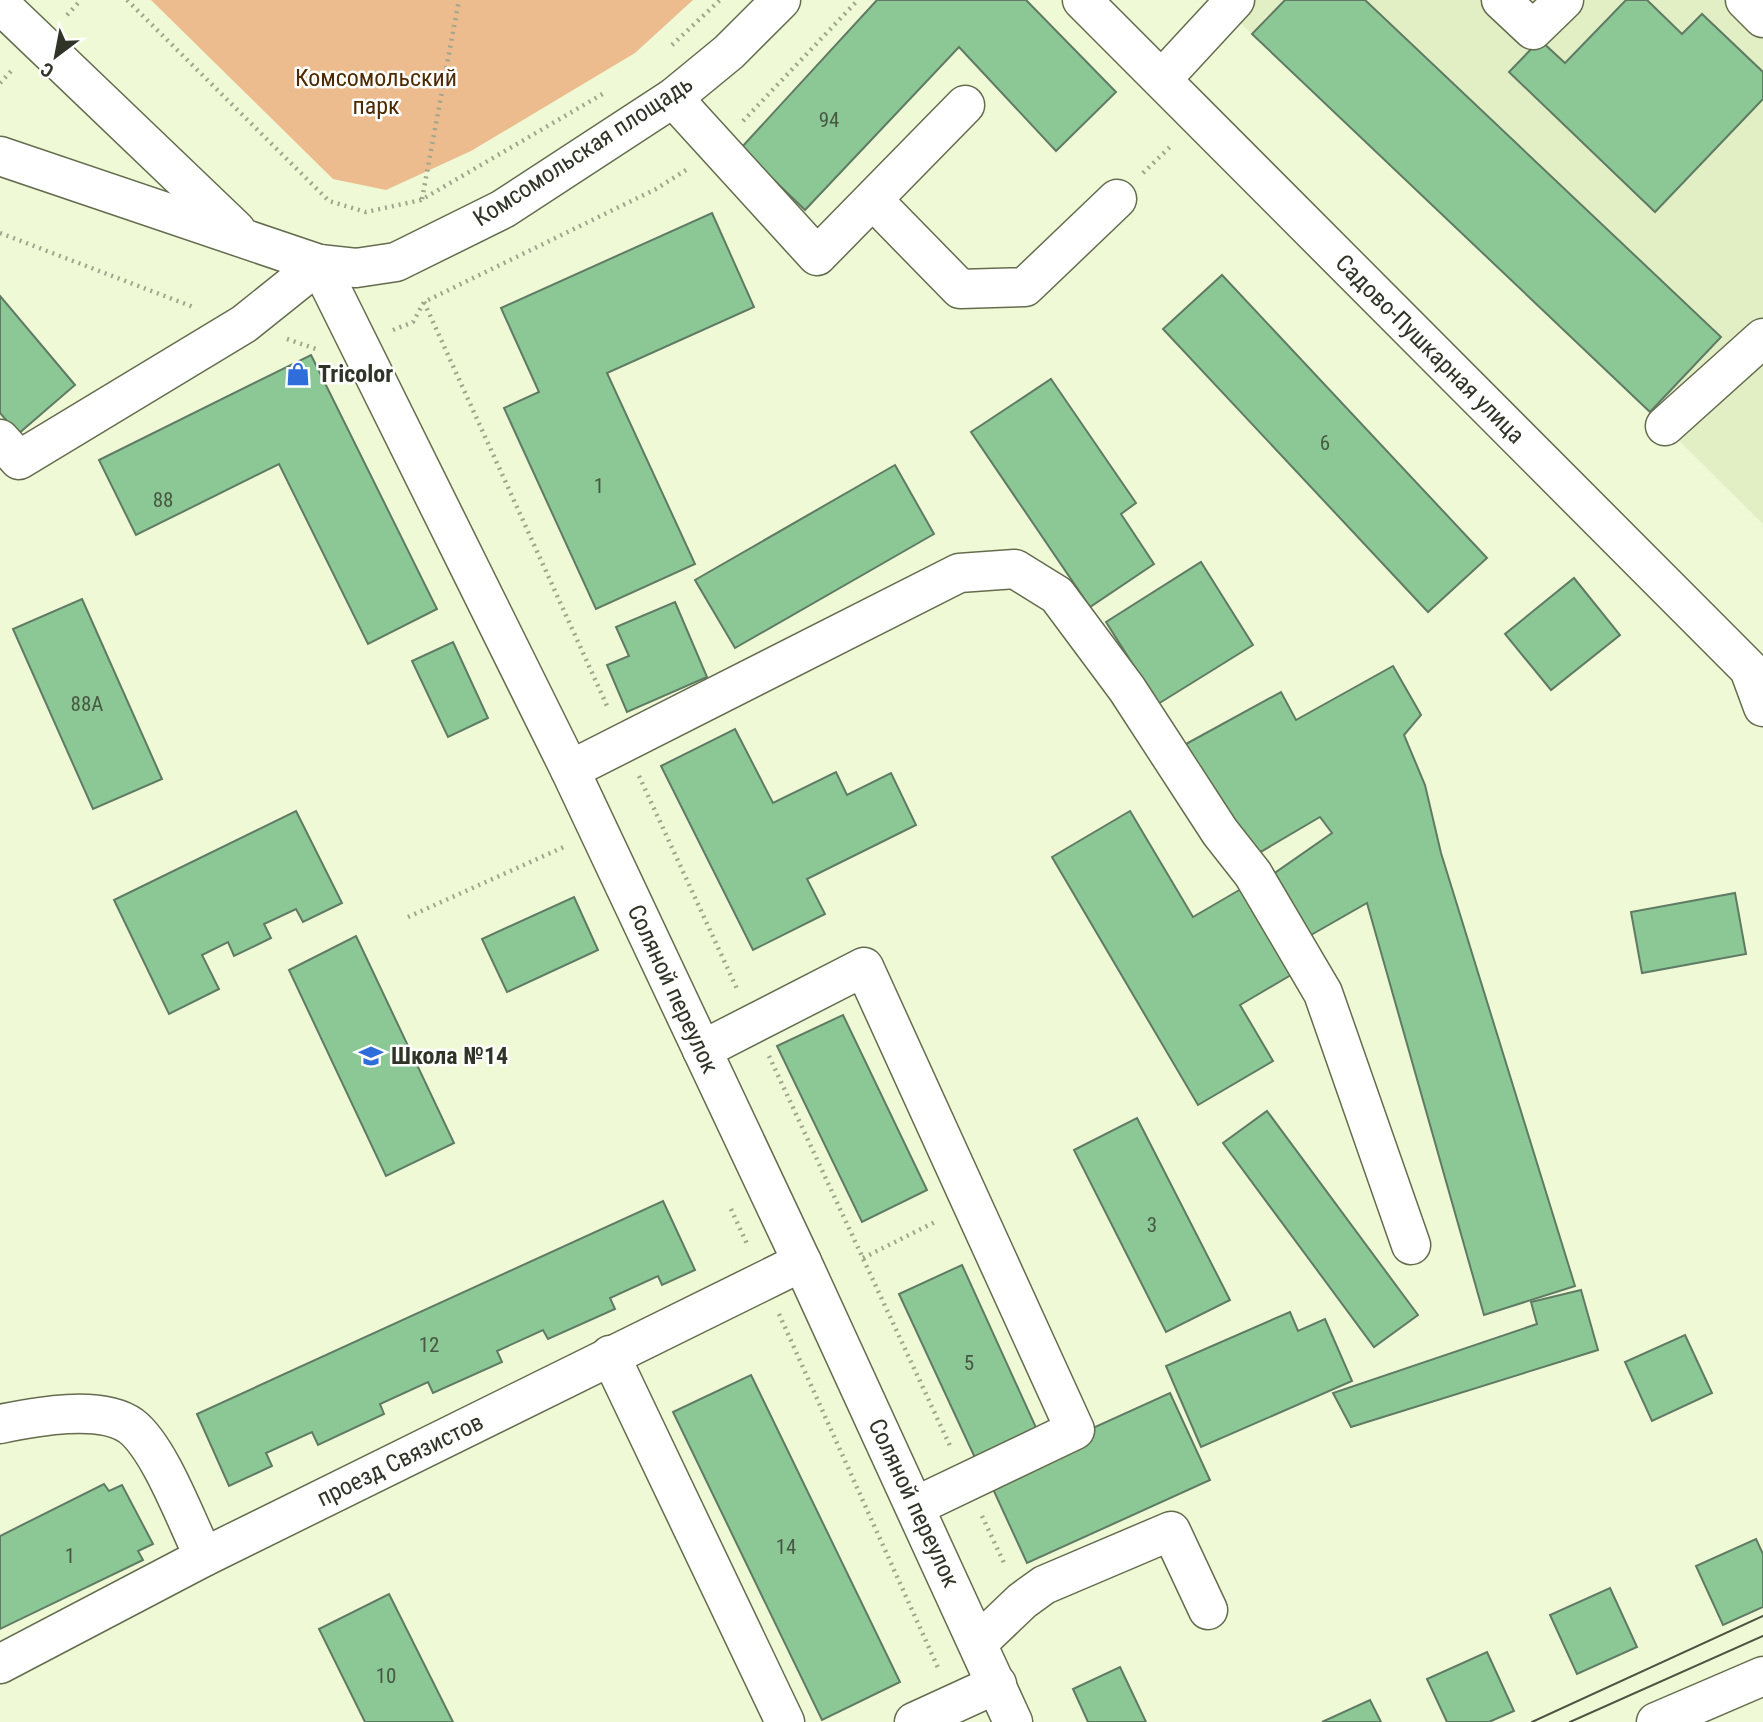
<svg xmlns="http://www.w3.org/2000/svg" width="1763" height="1722" font-family="'Roboto Condensed',sans-serif">
	<rect width="100%" height="100%" fill="#eff9d6"/>
	<path fill="#e2efc4" d="M1216 0H1763V524L1650 412Z"/>
	<path fill="#ecbc8f" d="M151 0H693L635 53 471 151 386 190 333 179Z"/>
	<g fill="#8bc895" stroke="#607b64" stroke-width="2">
		<path d="M877 0H1026L1116 92 1056 151 959 47 805 210 741 148Z"/>
		<path d="M1285 0H1365L1721 337 1650 412 1252 34Z"/>
		<path d="M1626 0H1647L1682 34 1702 14 1763 72V99L1655 212 1509 72 1540 40 1565 63Z"/>
		<path d="M712 213 754 307 607 373 695 564 596 609 504 408 539 392 501 308Z"/>
		<path d="M1222 275 1487 558 1428 612 1163 329Z"/>
		<path d="M0 296 75 385 18 434 0 413Z"/>
		<path d="M311 355 437 609 368 644 279 464 136 535 99 460Z"/>
		<path d="M1051 379 1136 503 1121 514 1154 564 1090 607 971 432Z"/>
		<path d="M895 465 934 534 735 648 695 580Z"/>
		<path d="M1201 562 1253 645 1158 704 1106 622Z"/>
		<path d="M1574 578 1620 635 1551 690 1505 634Z"/>
		<path d="M82 599 162 779 93 809 13 629Z"/>
		<path d="M675 602 707 677 627 712 607 665 629 656 616 627Z"/>
		<path d="M453 642 488 718 448 737 412 661Z"/>
		<path d="M1393 666 1421 715 1404 735 1425 785 1441 853 1575 1286 1484 1315 1367 903 1304 939 1266 879 1332 833 1320 817 1247 860 1186 744 1281 692 1296 720Z"/>
		<path d="M735 729 773 803 836 772 847 795 891 773 916 825 807 879 825 914 753 950 661 766Z"/>
		<path d="M296 811 342 903 303 922 296 909 264 924 271 938 234 956 228 942 202 955 219 989 169 1014 114 900Z"/>
		<path d="M1130 811 1193 917 1241 889 1291 975 1240 1005 1273 1061 1198 1105 1052 857Z"/>
		<path d="M1735 893 1746 954 1642 973 1631 912Z"/>
		<path d="M574 897 598 950 507 992 482 939Z"/>
		<path d="M356 936 454 1143 386 1176 289 970Z"/>
		<path d="M843 1015 927 1190 862 1222 777 1046Z"/>
		<path d="M1267 1111 1418 1315 1374 1347 1223 1143Z"/>
		<path d="M1137 1118 1230 1300 1166 1332 1074 1150Z"/>
		<path d="M663 1201 695 1270 662 1285 658 1276 610 1298 615 1309 548 1339 543 1330 497 1351 502 1362 433 1393 428 1382 380 1404 384 1414 318 1445 312 1432 266 1453 272 1466 229 1486 197 1414Z"/>
		<path d="M962 1265 1038 1432 976 1460 899 1294Z"/>
		<path d="M1581 1290 1598 1350 1351 1427 1333 1393 1537 1324 1531 1302Z"/>
		<path d="M1290 1312 1298 1331 1325 1319 1352 1381 1201 1447 1166 1366Z"/>
		<path d="M1685 1335 1712 1393 1652 1421 1625 1362Z"/>
		<path d="M751 1375 900 1682 822 1720 673 1412Z"/>
		<path d="M1170 1393 1210 1480 1027 1563 987 1476Z"/>
		<path d="M104 1484 109 1491 122 1485 153 1544 138 1551 143 1560 0 1629V1536Z"/>
		<path d="M1756 1539 1763 1554V1607L1723 1625 1696 1566Z"/>
		<path d="M1610 1588 1637 1647 1577 1674 1550 1615Z"/>
		<path d="M389 1594 453 1722H365L319 1629Z"/>
		<path d="M1487 1652 1514 1711 1489 1722H1447L1427 1679Z"/>
		<path d="M1120 1667 1146 1722H1088L1073 1689Z"/>
		<path d="M1370 1700 1381 1722H1322Z"/>
	</g>
	<g fill="none" stroke-linecap="round" stroke-linejoin="round">
		<g stroke="#646c4e" stroke-width="41">
			<g id="minor">
				<path d="M1082 0 1749 669 1763 707"/>
				<path d="M1501 0 1533 30 1564 0"/>
				<path d="M1745 0 1763 18"/>
				<path d="M0 4 236 230"/>
				<path d="M1162 79 1235 0"/>
				<path d="M673 98 817 256 965 105"/>
				<path d="M0 156 319 264 356 268 396 262 503 209 673 98 729 52 781 0"/>
				<path d="M873 200 960 289 1025 287 1117 199"/>
				<path d="M319 264 570 770 802 1262 1013 1722"/>
				<path d="M1665 426 1763 338"/>
				<path d="M0 439 19 460 244 324 319 264"/>
				<path d="M570 770 959 573 1015 569 1057 595 1127 689 1220 832 1253 874 1323 993 1411 1245"/>
				<path d="M702 1050 864 967 1075 1430 916 1506"/>
				<path d="M610 1355 785 1722"/>
				<path d="M0 1424C35 1417 100 1404 131 1426 160 1448 187 1523 204 1557"/>
				<path d="M978 1643 1022 1601 1044 1585 1171 1531 1208 1610"/>
				<path d="M0 1664 204 1557 802 1262"/>
				<path d="M914 1722 997 1684"/>
				<path d="M1656 1722 1763 1676"/>
			</g>
		</g>
		<g stroke="#9fa68c" stroke-width="4.5" stroke-dasharray="2 5" stroke-linecap="butt">
			<path d="M127 0 329 201 366 212 421 200 606 92"/>
			<path d="M67 15 81 0"/>
			<path d="M672 45 720 0"/>
			<path d="M0 83 14 68"/>
			<path d="M743 121 858 0"/>
			<path d="M1143 173 1172 145"/>
			<path d="M422 199 459 0"/>
			<path d="M0 233 196 308"/>
			<path d="M424 302 608 708"/>
			<path d="M393 330 413 322 424 302 656 189 686 170"/>
			<path d="M287 339 319 350"/>
			<path d="M639 776 738 991"/>
			<path d="M408 917 566 846"/>
			<path d="M769 1056 951 1448"/>
			<path d="M731 1209 748 1246"/>
			<path d="M863 1258 937 1221"/>
			<path d="M779 1314 939 1670"/>
			<path d="M982 1516 1005 1565"/>
		</g>
		<use href="#minor" stroke="#fff" stroke-width="38"/>
		<g stroke="#4d5241" stroke-width="2">
			<path d="M1532 1722 1763 1616"/>
			<path d="M1570 1722 1763 1636"/>
		</g>
	</g>
	<defs>
		<g id="shop-bare" transform="scale(1.89)"><path d="M-5-2.5h2.3a2.7 3.5 0 0 1 5.4 0H5L5.5 6h-11ZM-1.5-2.5h3a1.5 2.3 0 0 0-3 0Z" fill="#2f6ddb" stroke="#fff" stroke-width="2.5" paint-order="stroke"/></g>
		<g id="school-bare" transform="scale(1.89)"><path d="M0-5L7-2L0 1L-7-2ZM-4 1L0 2.5L4 1V4Q0 6-4 4Z" fill="#2f6ddb" stroke="#fff" stroke-width="2.5" paint-order="stroke"/></g>
	</defs>
	<g fill-rule="evenodd">
		<use href="#shop-bare" x="298" y="374"/>
		<use href="#school-bare" x="371" y="1056"/>
	</g>
	<g text-anchor="middle" stroke-width="5" stroke-linejoin="round" paint-order="stroke">
		<g font-size="21" fill="#475942">
			<text x="829" y="127">94</text>
			<text x="1325" y="450">6</text>
			<text x="599" y="493">1</text>
			<text x="163" y="507">88</text>
			<text x="87" y="711">88А</text>
			<text x="1152" y="1232">3</text>
			<text x="429" y="1352">12</text>
			<text x="969" y="1370">5</text>
			<text x="786" y="1554">14</text>
			<text x="70" y="1563">1</text>
			<text x="386" y="1683">10</text>
		</g>
		<g font-size="24" fill="#4d2a00" stroke="#fff">
			<text x="376" y="86">Комсомольский<tspan x="376" dy="28">парк</tspan></text>
		</g>
		<g font-size="24" fill="#303427" stroke="#fff">
			<text transform="translate(583 151) rotate(-33)" y="8">Комсомольская площадь</text>
			<text transform="translate(1430 349) rotate(45)" y="8">Садово-Пушкарная улица</text>
			<text transform="translate(673 989) rotate(65)" y="8">Соляной переулок</text>
			<text transform="translate(400 1460) rotate(-26)" y="8">проезд Связистов</text>
			<text transform="translate(914 1503) rotate(65)" y="8">Соляной переулок</text>
		</g>
		<g font-size="24" font-weight="bold" fill="#303427" stroke="#fff" text-anchor="start">
			<text x="318" y="382">Tricolor</text>
			<text x="391" y="1064">Школа №14</text>
		</g>
	</g>
	<g transform="translate(56 56) rotate(212)" stroke="#ffffff" stroke-width="5" paint-order="stroke">
	<path d="M0-5L12 26L0 18L-12 26Z" fill="#303427"/>
	<text y="-10" font-size="19" font-weight="bold" text-anchor="middle" fill="#303427">С</text>
	</g>
</svg>
